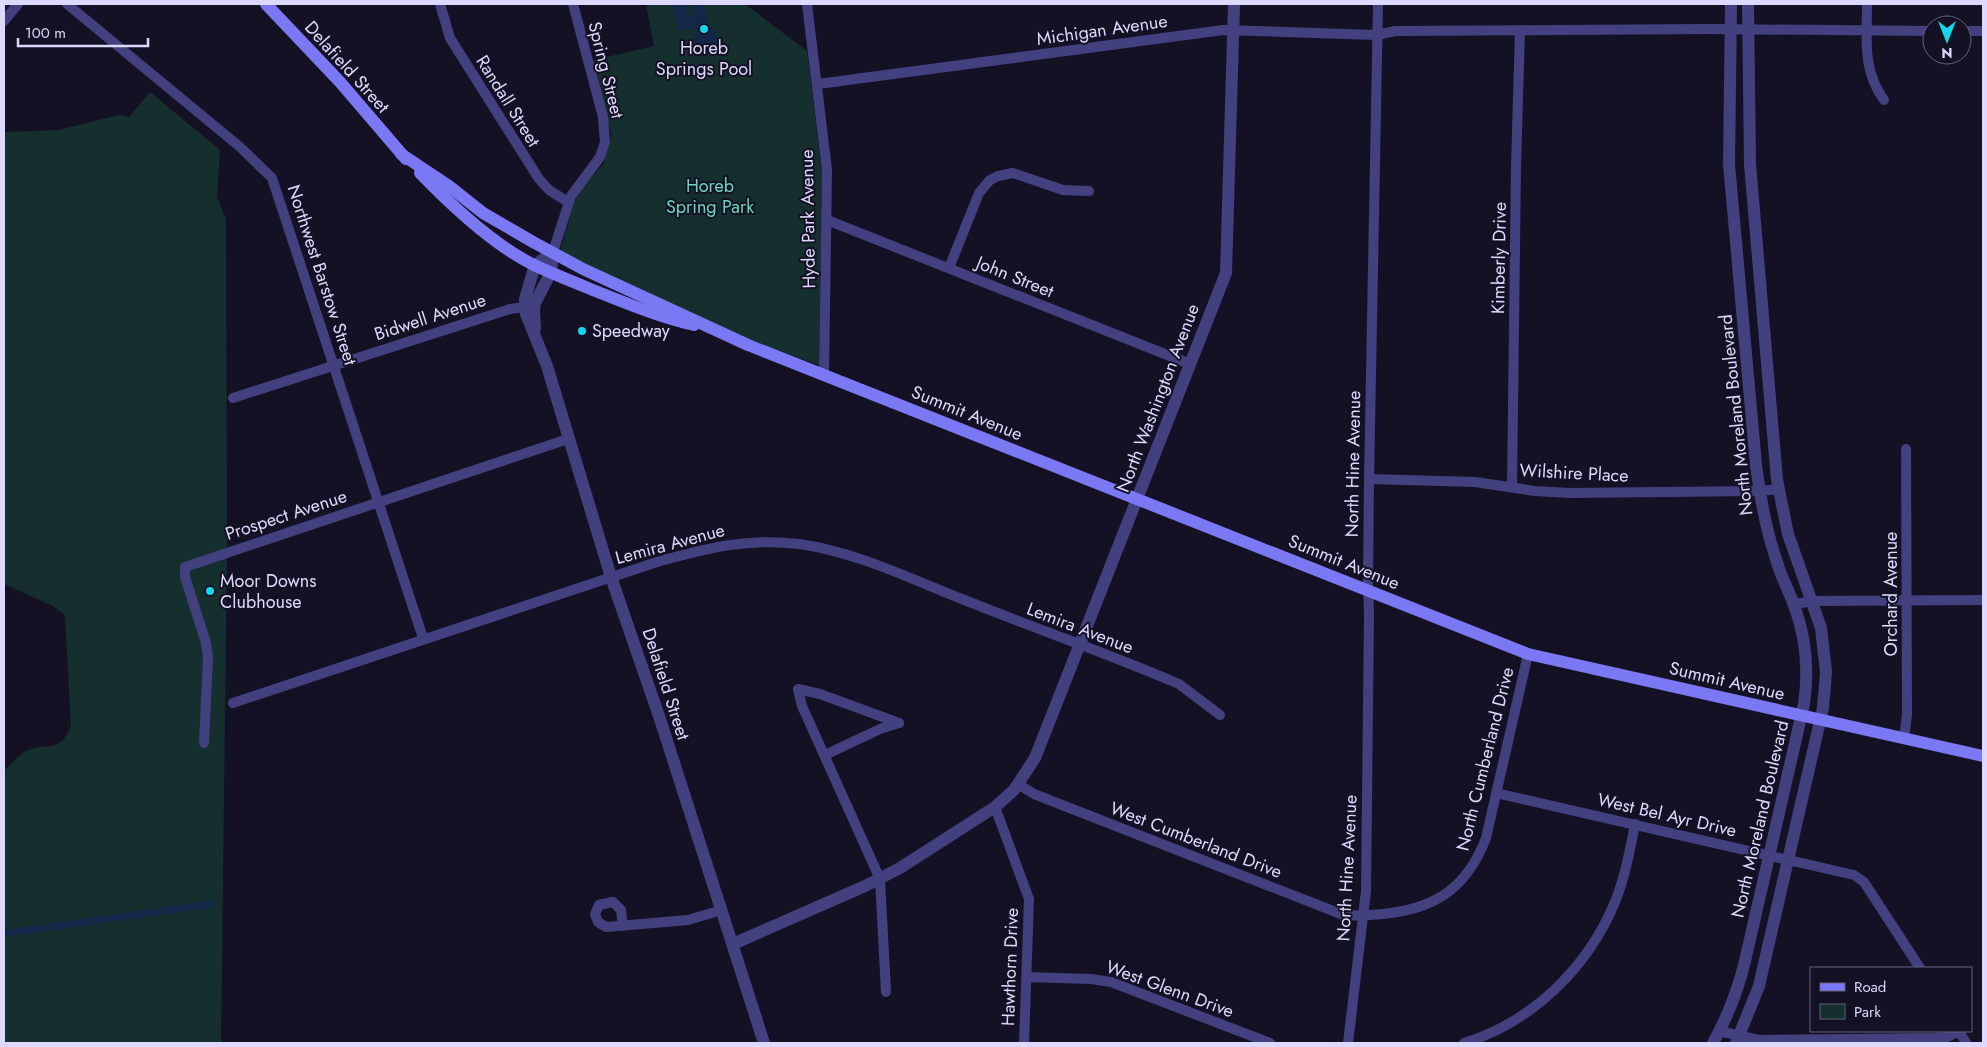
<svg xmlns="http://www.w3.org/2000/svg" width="1987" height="1047" font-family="Jost,sans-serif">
	<rect width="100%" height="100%" fill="#151125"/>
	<g fill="#152f2e">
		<path d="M646 4H745L807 51 822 173 819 365 752 341 560 252 575 200 583 187 604 163 611 135 594 60 654 46Z"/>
		<path d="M150 92 220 150 217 197 226 219 227 547 221 1043H4V771C11 765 20 753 28 750 49 742 58 754 71 727L65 615 53 606 4 584V132L59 130 119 115 129 117Z"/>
	</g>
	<g fill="#132748">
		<path d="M672 4H685L690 16 696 14 693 4H703L708 23 723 42C713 52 706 54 691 54L696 30 694 28 679 31Z"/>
		<path d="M214 900 215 907 4 937V930Z"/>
	</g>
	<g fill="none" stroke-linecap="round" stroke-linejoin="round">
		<g stroke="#434080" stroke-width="10">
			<path d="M67 4 240 147 272 178 423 638"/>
			<path d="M440 4 450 38 539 179 549 190 568 202"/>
			<path d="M807 4 827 170 824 376"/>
			<path d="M1867 4C1867 39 1862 70 1884 100"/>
			<path d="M4 21 18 4"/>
			<path d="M1962 31H1983"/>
			<path d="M818 84 1223 30 1377 35 1395 31 1710 29 1932 31"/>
			<path d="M827 220 1190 364"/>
			<path d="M553 252 571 196 600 157 605 142 603 117 573 4"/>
			<path d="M949 268 979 193 990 180 998 176 1013 173 1063 190 1089 191"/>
			<path d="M233 398 510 309 524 307"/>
			<path d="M1369 479 1475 482 1535 491 1569 493 1759 491 1779 489"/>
			<path d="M1512 487 1516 166 1520 30"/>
			<path d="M1794 604 1813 601 1983 600"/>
			<path d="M233 703 657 562C707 548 746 538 799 544 857 552 913 580 967 601 1037 629 1109 654 1179 684L1220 715"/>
			<path d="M1904 738 1907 715 1906 449"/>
			<path d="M204 743 208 657 206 643 185 577V567L568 439"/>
			<path d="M825 755 880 729 899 723"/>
			<path d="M1018 784 1034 794 1341 914C1355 917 1369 915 1383 914 1435 909 1467 888 1486 838L1528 654"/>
			<path d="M1496 793 1854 875 1864 882 1920 968"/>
			<path d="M995 807 1029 899 1024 1043"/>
			<path d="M623 926 621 910 613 902 599 905 595 914 598 922 606 927 688 920 722 910"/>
			<path d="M1027 977 1091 979 1111 982 1270 1043"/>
			<path d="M886 992 880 879 802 706 798 689 820 694 899 723"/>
			<path d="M1719 1031 1759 1040 1934 1038 1947 1037 1960 1031"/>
			<path d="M1959 1031 1966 1043"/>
			<path d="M1348 1043 1366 891 1369 613 1368 582 1369 479 1378 4"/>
			<path d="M1464 1043C1533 1022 1588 967 1615 902 1625 877 1630 850 1635 824"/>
		</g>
		<g stroke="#434080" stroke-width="12">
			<path d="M553 252 535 265 525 299 526 314 547 366 611 577 660 719 764 1043"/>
			<path d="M535 328 534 311 535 303 551 272 553 252"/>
			<path d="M733 944 865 886 900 868 995 807 1014 790 1035 758 1226 273 1234 4"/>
			<path d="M1713 1043C1727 1018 1738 990 1745 961L1804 704C1809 670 1806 637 1794 605 1789 591 1781 577 1777 562 1766 530 1760 498 1756 465L1729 164 1731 4"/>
			<path d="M1736 1043 1759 986 1823 708 1826 672 1821 628 1788 534 1777 480 1750 164 1748 4"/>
		</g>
		<g stroke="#7b78f4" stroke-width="12">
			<path d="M266 4 340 82 406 159"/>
			<path d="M401 154 449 186 483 213 533 242 583 269 748 345 1528 654 1983 756"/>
			<path d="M420 173C452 206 494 246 536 266 558 276 581 285 603 294 633 306 663 318 694 325"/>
		</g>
	</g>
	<g fill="#15d6eb" stroke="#151125" stroke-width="2">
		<circle cx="704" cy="29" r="5"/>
		<circle cx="582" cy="331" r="5"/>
		<circle cx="210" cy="591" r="5"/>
	</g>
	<g text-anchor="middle" stroke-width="4" stroke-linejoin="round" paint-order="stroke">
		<g font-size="18" fill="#ddd9fc" stroke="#151125">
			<text transform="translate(1102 30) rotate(-8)" y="6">Michigan Avenue</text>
			<text transform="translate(347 67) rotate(48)" y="6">Delafield Street</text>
			<text transform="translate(606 70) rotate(76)" y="6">Spring Street</text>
			<text transform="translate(508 101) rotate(58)" y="6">Randall Street</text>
			<text transform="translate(808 219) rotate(-91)" y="6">Hyde Park Avenue</text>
			<text transform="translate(1499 258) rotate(-89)" y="6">Kimberly Drive</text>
			<text transform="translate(322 275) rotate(72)" y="6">Northwest Barstow Street</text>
			<text transform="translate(1015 277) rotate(22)" y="6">John Street</text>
			<text transform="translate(430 317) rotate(-18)" y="6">Bidwell Avenue</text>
			<text transform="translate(1158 398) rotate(-69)" y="6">North Washington Avenue</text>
			<text transform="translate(967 413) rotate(22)" y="6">Summit Avenue</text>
			<text transform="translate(1736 415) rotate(-96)" y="6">North Moreland Boulevard</text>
			<text transform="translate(1353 464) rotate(-89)" y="6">North Hine Avenue</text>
			<text transform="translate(1574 473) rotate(3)" y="6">Wilshire Place</text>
			<text transform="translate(286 515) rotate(-18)" y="6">Prospect Avenue</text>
			<text transform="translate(670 544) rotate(-15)" y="6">Lemira Avenue</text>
			<text transform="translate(1344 562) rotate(22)" y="6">Summit Avenue</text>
			<text transform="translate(1891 594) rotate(-90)" y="6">Orchard Avenue</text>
			<text transform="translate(1080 628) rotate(21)" y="6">Lemira Avenue</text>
			<text transform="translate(1727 681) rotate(13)" y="6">Summit Avenue</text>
			<text transform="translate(666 684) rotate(72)" y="6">Delafield Street</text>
			<text transform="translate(1485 759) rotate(-76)" y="6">North Cumberland Drive</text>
			<text transform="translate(1667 815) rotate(13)" y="6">West Bel Ayr Drive</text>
			<text transform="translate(1760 819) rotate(-77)" y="6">North Moreland Boulevard</text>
			<text transform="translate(1196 840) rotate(21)" y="6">West Cumberland Drive</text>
			<text transform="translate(1347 868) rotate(-87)" y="6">North Hine Avenue</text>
			<text transform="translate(1010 967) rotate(-88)" y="6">Hawthorn Drive</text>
			<text transform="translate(1170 989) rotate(20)" y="6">West Glenn Drive</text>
		</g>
		<g font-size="18" fill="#ddd9fc" stroke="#151125" text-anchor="start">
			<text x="704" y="54" text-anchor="middle">Horeb<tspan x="704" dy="21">Springs Pool</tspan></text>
			<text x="592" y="337">Speedway</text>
			<text x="220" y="587">Moor Downs<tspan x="220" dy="21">Clubhouse</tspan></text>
		</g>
		<g font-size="18" fill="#6ad6bb" stroke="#151125">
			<text x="710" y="192">Horeb<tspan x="710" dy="21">Spring Park</tspan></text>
		</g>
	</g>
	<rect width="1987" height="1047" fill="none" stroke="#ddd9fc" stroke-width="10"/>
	<rect x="1810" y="967" width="162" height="65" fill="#151125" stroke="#65617b"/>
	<rect x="1820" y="983" width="25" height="8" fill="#7b78f4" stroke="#65617b"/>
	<text x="1854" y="992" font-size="15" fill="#ddd9fc">Road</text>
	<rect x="1820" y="1004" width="25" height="15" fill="#152f2e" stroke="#65617b"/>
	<text x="1854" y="1017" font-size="15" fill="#ddd9fc">Park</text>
	<g transform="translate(1947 40) rotate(180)"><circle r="24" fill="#151125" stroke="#65617b"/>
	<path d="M0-4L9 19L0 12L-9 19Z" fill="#15d6eb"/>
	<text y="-8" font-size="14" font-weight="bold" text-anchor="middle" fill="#ddd9fc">N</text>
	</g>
	<path d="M18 38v8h130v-8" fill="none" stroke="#ddd9fc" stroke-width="2.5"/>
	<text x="25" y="38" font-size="15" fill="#ddd9fc" stroke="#151125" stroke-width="4" paint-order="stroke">100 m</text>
</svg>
